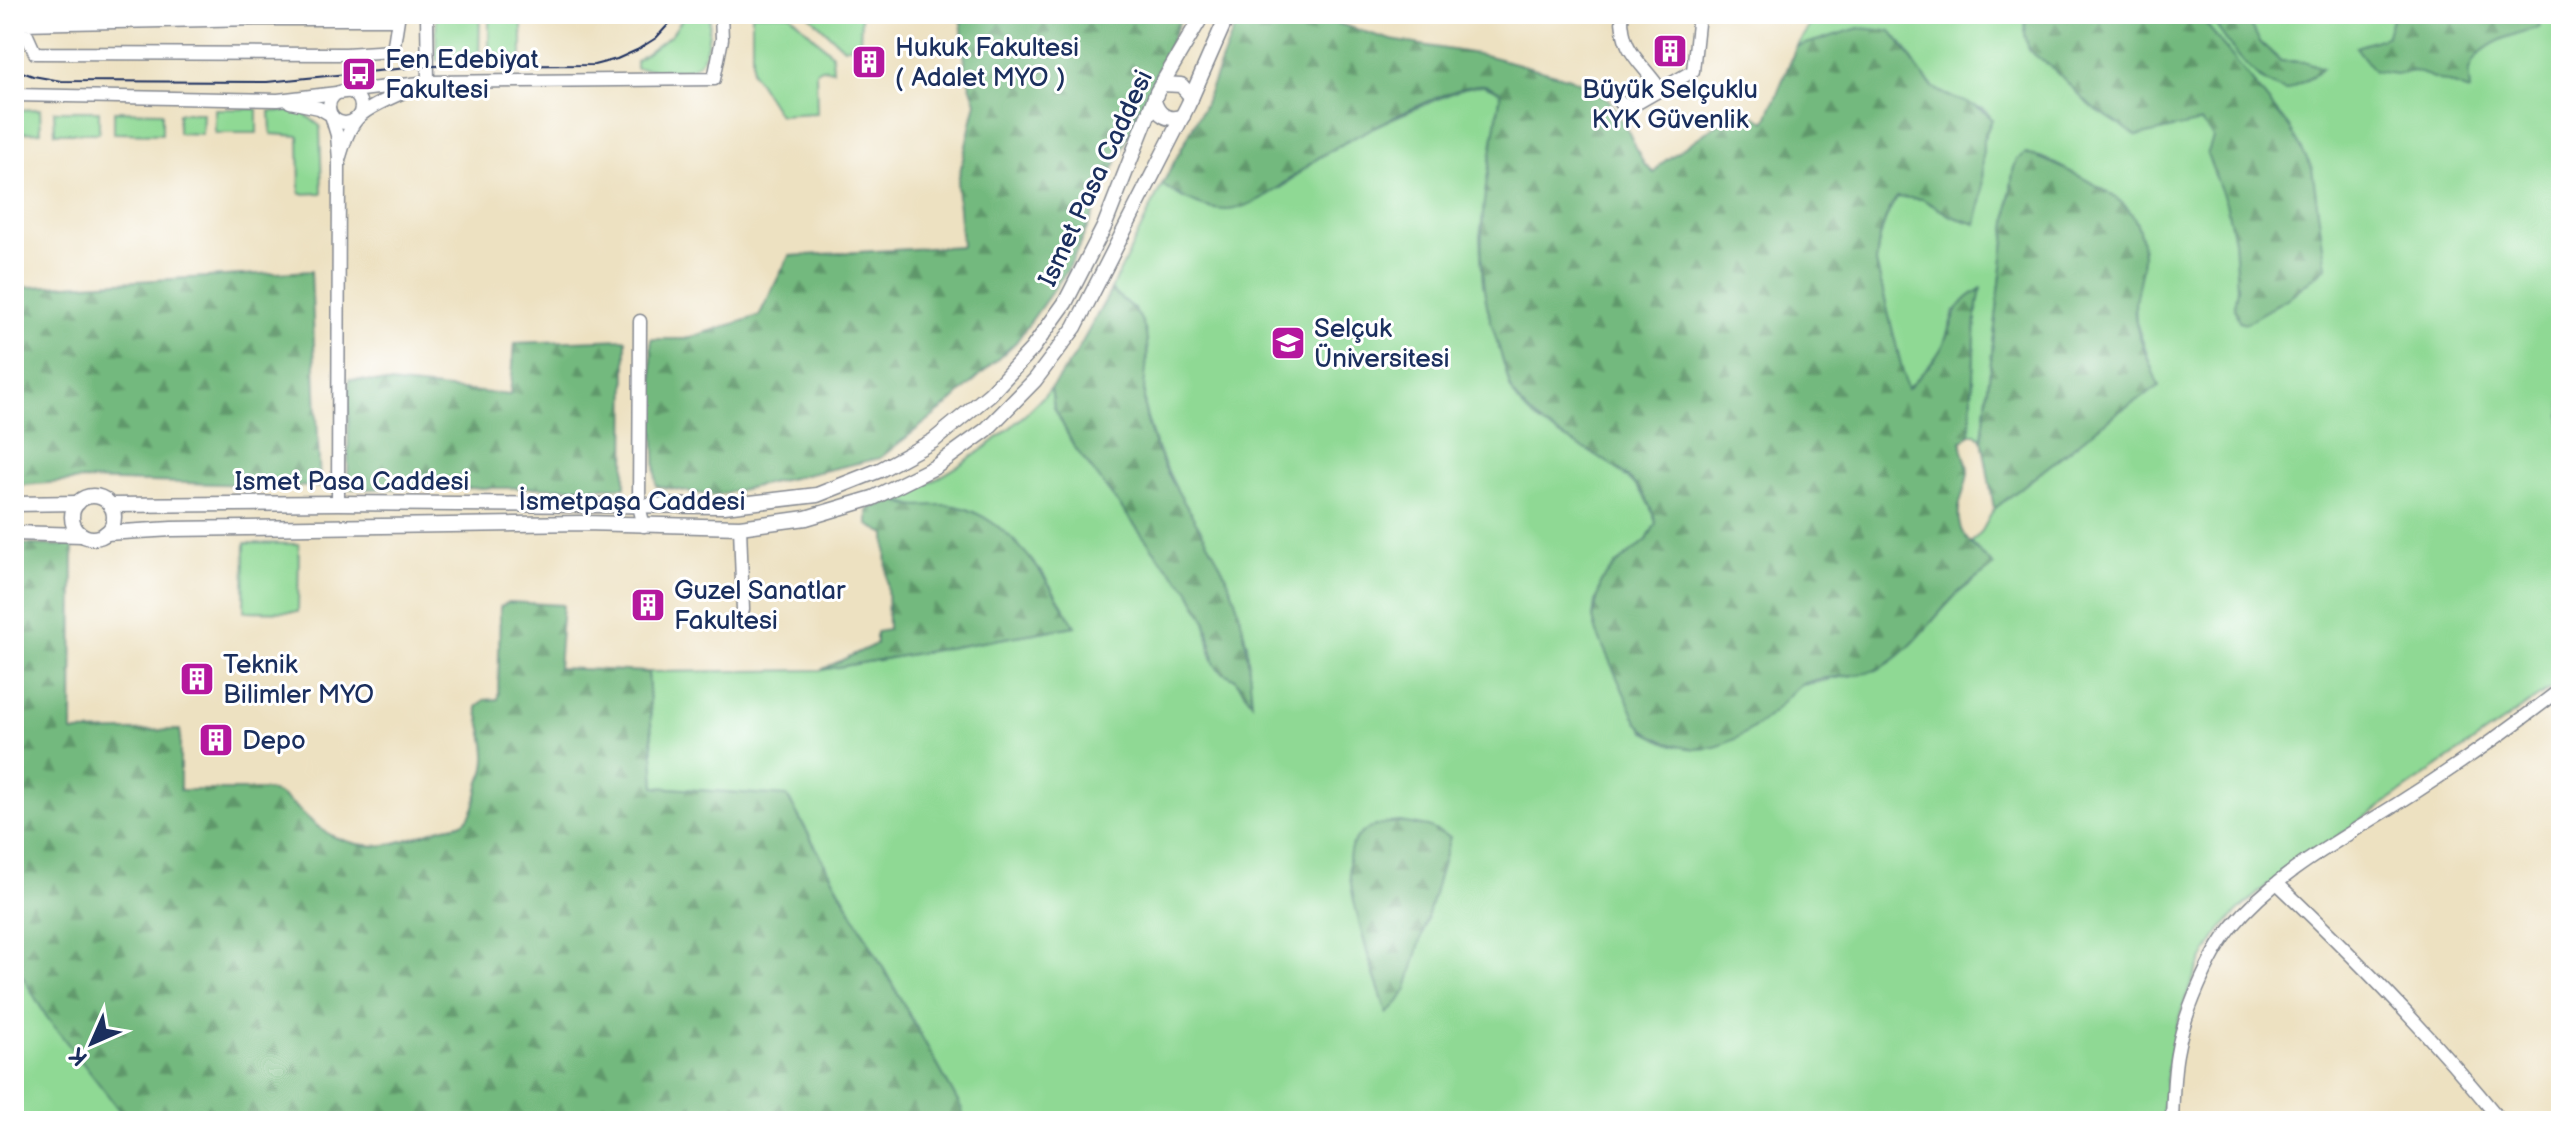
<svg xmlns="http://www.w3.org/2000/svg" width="2575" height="1135" font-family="'Balsamiq Sans',sans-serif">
	<defs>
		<pattern id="forest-firs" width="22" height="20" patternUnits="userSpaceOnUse" patternTransform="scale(2)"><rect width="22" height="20" fill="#73b97e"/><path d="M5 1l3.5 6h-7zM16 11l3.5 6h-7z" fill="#5e976a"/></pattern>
	</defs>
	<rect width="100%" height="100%" fill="#fff"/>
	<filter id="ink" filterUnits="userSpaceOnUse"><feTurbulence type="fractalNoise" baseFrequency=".0125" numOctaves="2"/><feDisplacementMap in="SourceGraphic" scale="16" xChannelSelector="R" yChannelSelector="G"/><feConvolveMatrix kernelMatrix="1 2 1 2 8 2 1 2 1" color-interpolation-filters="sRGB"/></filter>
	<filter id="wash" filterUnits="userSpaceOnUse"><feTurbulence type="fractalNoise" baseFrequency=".006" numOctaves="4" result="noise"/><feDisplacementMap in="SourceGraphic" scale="32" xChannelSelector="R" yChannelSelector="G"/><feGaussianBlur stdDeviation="1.8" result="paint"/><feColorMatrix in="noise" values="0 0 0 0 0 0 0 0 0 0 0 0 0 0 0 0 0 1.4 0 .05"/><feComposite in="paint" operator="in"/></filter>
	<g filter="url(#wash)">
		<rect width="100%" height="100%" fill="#ede1c1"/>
		<g fill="#8fd994" stroke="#558479" stroke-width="2" fill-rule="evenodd">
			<path d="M436 14H480L479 61 436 60Z"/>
			<rect x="489" y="14" width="33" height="49"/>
			<path d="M686 14H710C708 79 693 72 636 68V61L671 35Z"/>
			<path d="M752 14H790L832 54 833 70 821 68 816 71 817 113 779 115 752 72Z"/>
			<path d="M808 14H861L860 43 844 48Z"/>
			<path d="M1817 14H2207L2260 79 2286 91 2312 77 2322 68 2293 61H2281L2261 43 2243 14H2561V681L2265 887C2251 900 2233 914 2221 930 2181 986 2167 1054 2162 1121H965L962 1109 788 797 655 787 648 672 821 670 1075 626 1042 572 980 517 957 507H919L896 500C954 473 1008 436 1051 388L1054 407 1073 445 1164 563 1188 588 1206 621 1210 652 1215 665 1222 672 1234 678 1251 700 1247 643 1154 441 1145 410 1143 380 1148 350 1135 310 1111 290 1162 185 1183 198 1281 188 1317 159 1372 127 1464 88 1483 85 1501 92 1480 236 1483 284 1510 387 1553 430 1604 458 1636 486 1651 506 1656 523 1647 540 1632 553 1595 601 1593 618 1597 633 1645 732 1675 746 1713 747 1761 721 1790 692 1802 685 1877 670 1889 663 1909 646 1957 594 1993 566 1971 543 1982 531 1994 509 2115 414 2158 386 2136 322 2135 302 2143 254 2109 194 2047 159 2026 153 2017 159 2013 171 1982 439 1976 434H1970L1976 316 1980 289 1954 312 1943 346 1934 360 1907 390 1876 263C1878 239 1884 218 1897 197L1922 199 1951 216 1976 224 1982 197 1983 140 1992 119 1984 109 1949 97 1934 88 1920 72 1901 42 1859 28 1796 47ZM1351 847 1388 1013C1368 965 1350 899 1351 847Z"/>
			<path d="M40 109 41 132 14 133V110Z"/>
			<rect x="215" y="109" width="42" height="24"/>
			<path d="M54 111H99V133H55Z"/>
			<path d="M114 111 162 112V134L114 133Z"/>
			<path d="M270 111 302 112 320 126 322 193 300 194 299 136 271 134Z"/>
			<path d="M178 113H203L202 134 178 133Z"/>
			<path d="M245 543 299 544 298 612 244 611Z"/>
			<path d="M14 962 120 1112 128 1121H14Z"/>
		</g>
		<g fill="url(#forest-firs)" stroke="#47746e" stroke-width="2">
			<path d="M962 14H1183L1070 266 1016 342 949 404 880 458 713 496 656 486 651 339H685L759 316 789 256 962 246 957 185 976 102 966 73 961 19Z"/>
			<path d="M1240 14H1307L1391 40 1489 56 1567 77 1586 85 1609 100 1628 131 1644 164 1654 173 1662 163 1739 109 1766 121 1796 47 1859 28 1891 31C1907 48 1915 70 1932 86 1950 102 1977 100 1992 119L1983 140 1982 197 1976 224 1951 216 1922 199 1897 197C1883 218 1878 239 1876 263L1907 389C1920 376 1935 361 1943 345 1956 319 1952 304 1981 289L1976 316 1970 434 1962 441C1961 452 1968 461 1968 472 1967 483 1963 492 1960 503 1953 536 1973 545 1994 566 1981 576 1966 584 1955 596 1933 618 1914 648 1886 665 1859 681 1823 672 1798 687 1788 694 1782 704 1772 713 1758 726 1734 742 1715 747 1688 753 1655 743 1637 722L1597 633 1593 618 1601 582 1615 565 1647 540 1656 523C1636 446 1537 449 1510 387 1502 352 1486 316 1483 280 1476 217 1492 155 1501 92 1496 90 1490 86 1484 85 1459 81 1342 142 1318 158 1291 177 1268 201 1235 209 1209 214 1183 198 1162 185L1203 108Z"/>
			<path d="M2026 14H2198L2290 128 2312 168 2326 267 2288 298 2245 323 2239 321 2234 308 2237 288 2234 240 2226 203 2207 155 2213 137 2201 122 2137 136 2089 105 2054 69 2029 51 2025 35Z"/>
			<path d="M2207 14H2243L2261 43 2280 61 2307 62 2322 68 2312 77 2286 91C2250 82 2229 42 2207 14Z"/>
			<path d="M2394 14H2536L2540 27C2517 33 2476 44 2469 71 2468 76 2470 85 2470 91L2415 71 2396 74 2374 71 2356 47 2386 37Z"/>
			<path d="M2026 153C2051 161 2111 189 2128 209 2138 220 2143 240 2143 255 2143 278 2131 300 2136 322 2140 344 2151 366 2159 386L2115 414 1994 509 1982 439 2013 171 2017 159Z"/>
			<path d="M311 271 320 487 84 480 14 486V288Z"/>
			<path d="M1111 290C1118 297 1128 303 1134 310 1160 338 1139 377 1145 411 1158 482 1216 536 1237 605 1247 636 1249 669 1252 702L1234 678 1222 672 1215 665 1206 621 1188 588 1164 563 1073 445 1054 407 1051 388 1074 357Z"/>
			<path d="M626 339 625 487 348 489 349 379 510 395 515 343Z"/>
			<path d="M896 500C916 511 935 502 956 506 1012 519 1048 581 1075 626L821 670 876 644V632L888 630 886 534 868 525V509Z"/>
			<path d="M14 544 73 546 72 732 180 730V790H267C295 797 309 827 337 838 379 854 400 842 438 829 450 824 463 828 470 815 476 806 476 796 479 786 480 780 484 774 485 768 489 749 481 727 477 707L484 700 498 699 500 607 508 602 563 605 558 668 648 672 655 787 787 796 962 1109 965 1121H128L46 1016 14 962Z"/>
			<path d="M1400 822 1428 827 1450 837 1407 989 1399 1002 1387 1014C1377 981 1338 873 1352 845 1362 826 1382 823 1400 822Z"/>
		</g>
	</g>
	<g filter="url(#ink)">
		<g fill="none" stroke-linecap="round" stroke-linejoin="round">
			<g stroke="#848890" stroke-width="15">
				<g id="minor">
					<path d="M398 14V19L393 51 346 54 35 53 22 24 256 19H398"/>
					<path d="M427 14 428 82 714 79 722 39 721 14"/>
					<path d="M1622 14C1621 52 1641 61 1660 89"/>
					<circle cx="345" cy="107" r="16"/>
					<path d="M14 95 278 100 428 82C411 89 369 105 358 118 348 129 343 146 339 160"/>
					<path d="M290 102 319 108 331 115 337 135 339 160 338 503"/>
					<path d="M1619 102 1632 106 1693 71 1699 14"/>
					<path d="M640 321 639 506 644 526"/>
					<path d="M740 527 743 610"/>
					<path d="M2278 884C2356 958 2433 1037 2501 1121"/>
					<path d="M2172 1121C2173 1099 2173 1076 2177 1054 2183 1017 2208 957 2232 927 2275 874 2340 840 2397 804 2453 769 2508 730 2561 689"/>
				</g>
			</g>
			<g stroke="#848890" stroke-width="17">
				<g id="major">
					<path d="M1162 84 1181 85 1189 94 1191 99"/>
					<path d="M1154 101C1158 115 1168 122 1183 116"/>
					<circle cx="93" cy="517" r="21"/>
					<path d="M14 504 78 503"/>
					<path d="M110 505 338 503 724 506 817 495 880 470 933 441 990 394 1032 349 1065 303 1104 227 1157 92 1203 14"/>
					<path d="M14 533 82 535"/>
					<path d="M106 533 172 529 584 523 740 527 806 518 873 498 935 467 986 430 1035 380 1075 327 1188 105 1228 14"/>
				</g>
			</g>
			<use href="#minor" stroke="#fff" stroke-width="12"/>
			<use href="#major" stroke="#fff" stroke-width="14"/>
			<path stroke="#1b2f5e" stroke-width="2" d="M14 69 33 76 61 81 267 82 427 66 594 65 617 59 637 50 656 38 678 14"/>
		</g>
	</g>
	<defs>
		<g id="building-square" transform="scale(1.8)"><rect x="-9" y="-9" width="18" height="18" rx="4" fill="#b5179e" stroke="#fff"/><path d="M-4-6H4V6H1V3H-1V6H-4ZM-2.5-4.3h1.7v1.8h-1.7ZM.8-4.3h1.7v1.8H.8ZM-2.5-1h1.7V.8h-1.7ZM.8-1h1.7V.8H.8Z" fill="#fff"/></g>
		<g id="bus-square" transform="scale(1.8)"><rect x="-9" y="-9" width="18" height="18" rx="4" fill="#b5179e" stroke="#fff"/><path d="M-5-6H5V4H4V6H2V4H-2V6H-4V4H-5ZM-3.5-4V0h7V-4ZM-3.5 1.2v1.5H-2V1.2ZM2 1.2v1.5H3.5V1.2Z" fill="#fff"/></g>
		<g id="university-square" transform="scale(1.8)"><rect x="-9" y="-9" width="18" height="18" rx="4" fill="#b5179e" stroke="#fff"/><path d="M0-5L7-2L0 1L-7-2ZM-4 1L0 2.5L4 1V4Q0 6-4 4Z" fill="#fff"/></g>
	</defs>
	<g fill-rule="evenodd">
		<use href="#building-square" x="1670" y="51"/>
		<use href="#building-square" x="869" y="62"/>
		<use href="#bus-square" x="359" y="74"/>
		<use href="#university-square" x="1288" y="343"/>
		<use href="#building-square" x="648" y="605"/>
		<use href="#building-square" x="197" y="679"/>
		<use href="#building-square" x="216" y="740"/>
	</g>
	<g text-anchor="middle" stroke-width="6" stroke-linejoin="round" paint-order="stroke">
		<g font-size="26" fill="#1b2f5e" stroke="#fff" text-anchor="start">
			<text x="895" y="56">Hukuk Fakultesi<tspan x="895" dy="30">( Adalet MYO )</tspan></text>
			<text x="385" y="68">Fen Edebiyat<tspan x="385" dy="30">Fakultesi</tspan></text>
			<text x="1670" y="98" text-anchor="middle">Büyük Selçuklu<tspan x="1670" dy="30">KYK Güvenlik</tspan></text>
			<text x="1314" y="337">Selçuk<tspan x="1314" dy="30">Üniversitesi</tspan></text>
			<text x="674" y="599">Guzel Sanatlar<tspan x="674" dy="30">Fakultesi</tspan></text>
			<text x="223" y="673">Teknik<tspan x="223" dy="30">Bilimler MYO</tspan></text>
			<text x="242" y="749">Depo</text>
		</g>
		<g font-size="26" fill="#1b2f5e" stroke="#fff">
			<text transform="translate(1095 178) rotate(-65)" y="9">Ismet Pasa Caddesi</text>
			<text x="352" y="490">Ismet Pasa Caddesi</text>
			<text x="632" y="510">İsmetpaşa Caddesi</text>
		</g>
	</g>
	<rect width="2575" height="1135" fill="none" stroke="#fff" stroke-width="48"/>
	<g transform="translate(92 1043) rotate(225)" stroke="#ffffff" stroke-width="6" paint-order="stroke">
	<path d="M0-6L14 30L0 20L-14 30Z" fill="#1b2f5e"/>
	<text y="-12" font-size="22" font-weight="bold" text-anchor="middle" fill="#1b2f5e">K</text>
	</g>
</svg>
